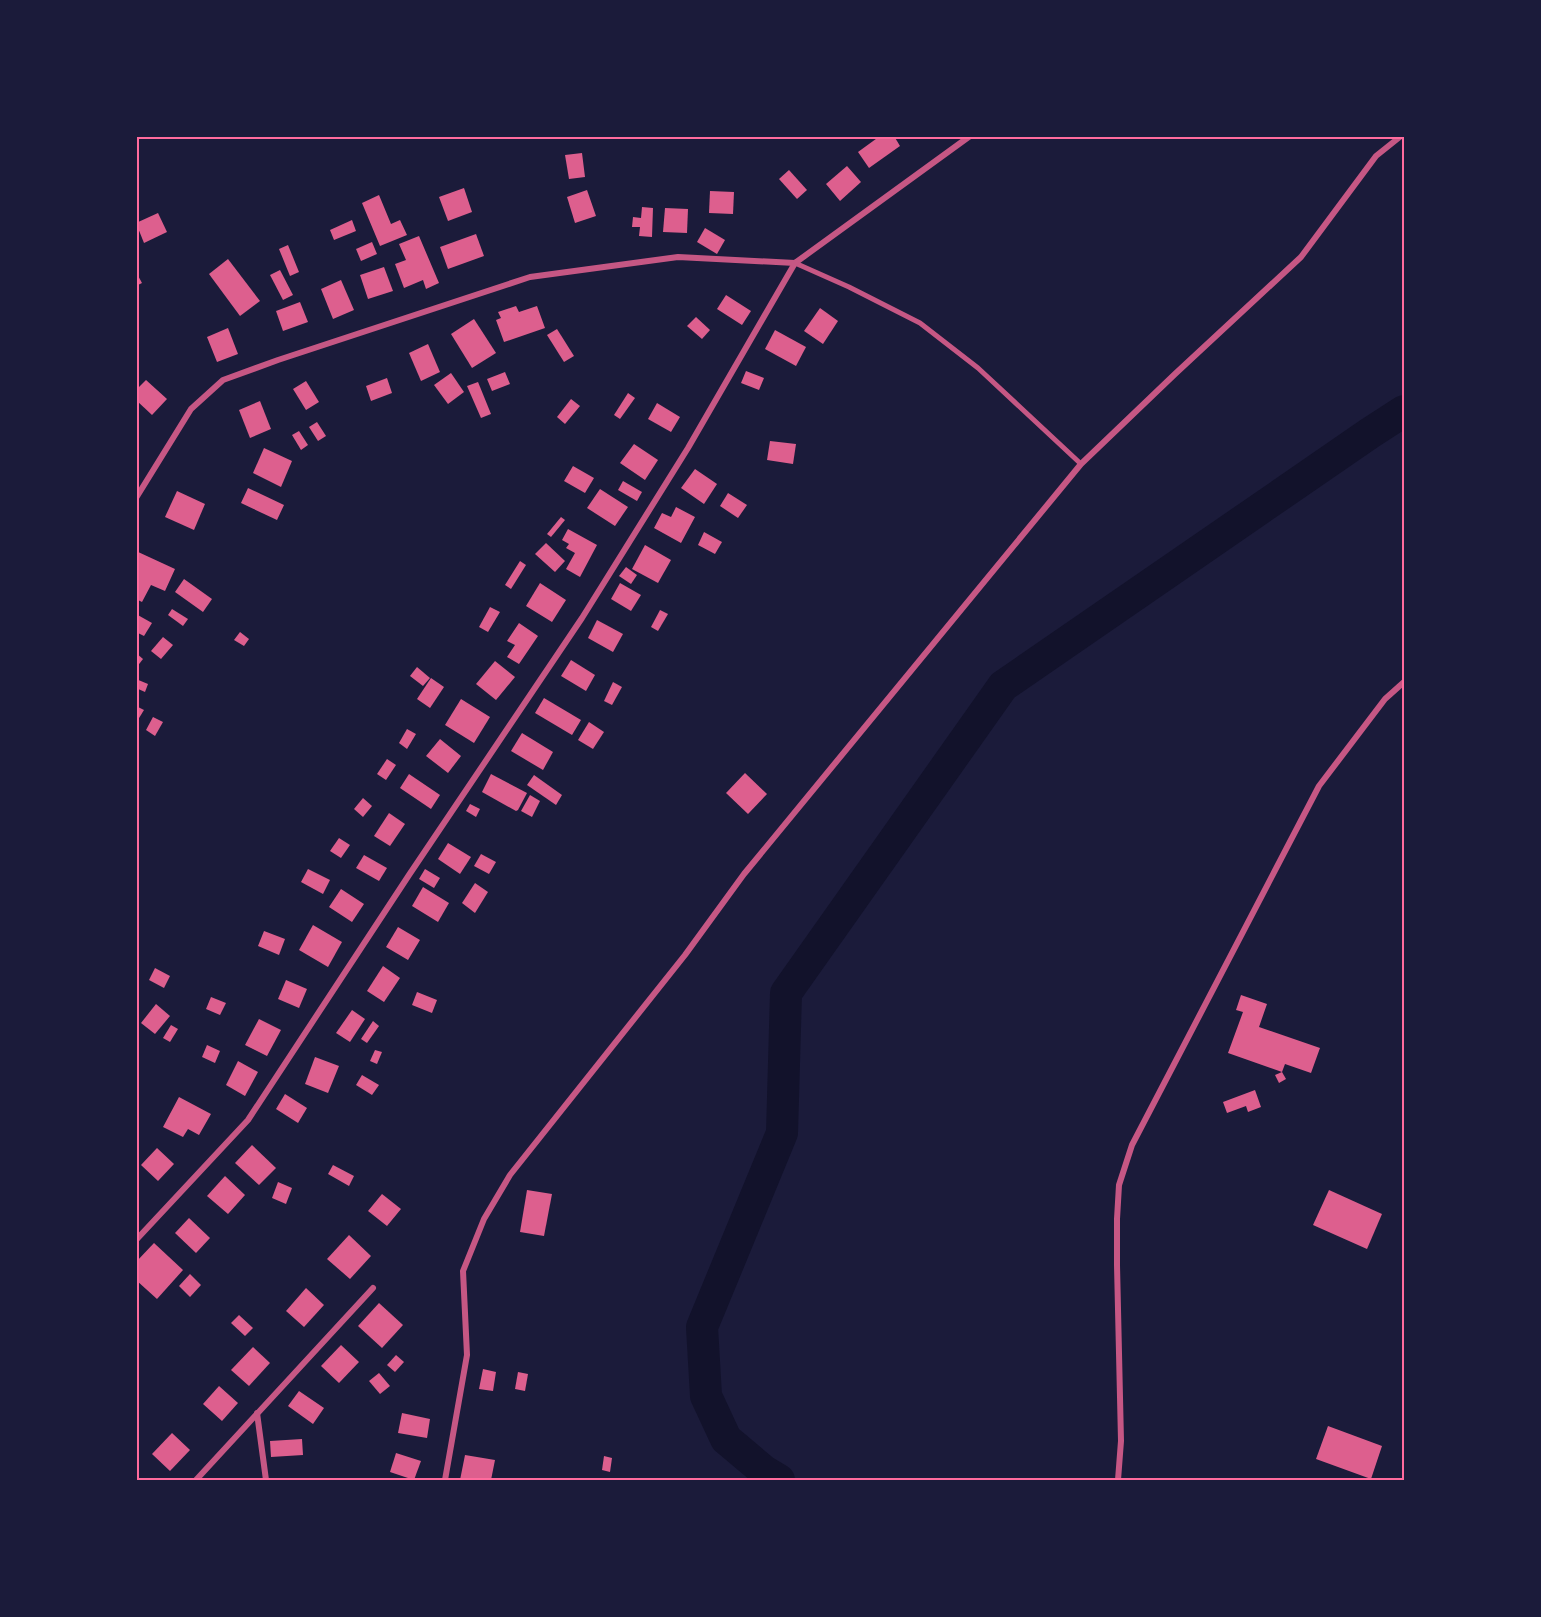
<svg xmlns="http://www.w3.org/2000/svg" width="1541" height="1617" font-family="Rubik,sans-serif">
	<rect width="100%" height="100%" fill="#1b1b3a"/>
	<g fill="none" stroke-linecap="round" stroke-linejoin="round">
		<path stroke="#12122b" stroke-width="32" d="M779 1480 764 1471 726 1439 706 1396 702 1327 782 1133 786 993 1003 686 1370 433 1404 411"/>
	</g>
	<g fill="#dd5f8e">
		<path d="M880 136H894L900 146 869 168 858 152Z"/>
		<path d="M582 153 585 177 569 179 565 155Z"/>
		<path d="M847 166 861 182 840 201 826 184Z"/>
		<path d="M789 170 807 190 797 199 779 179Z"/>
		<path d="M464 188 472 212 448 221 439 197Z"/>
		<path d="M587 190 596 216 575 223 567 197Z"/>
		<path d="M710 191 734 192 733 214 709 213Z"/>
		<path d="M379 195 391 224 400 220 407 235 380 246 362 203Z"/>
		<path d="M642 207 653 208 652 237 639 236 640 227H632L633 217 641 218Z"/>
		<path d="M665 208 688 209 687 233 663 232Z"/>
		<path d="M158 213 167 232 144 243 136 223Z"/>
		<path d="M352 220 356 231 334 240 330 230Z"/>
		<path d="M705 228 725 240 717 254 697 242Z"/>
		<path d="M476 234 484 256 448 269 440 247Z"/>
		<path d="M419 236 439 283 426 289 423 280 404 288 395 264 406 260 399 244Z"/>
		<path d="M372 242 377 254 361 261 356 249Z"/>
		<path d="M288 245 299 272 290 276 279 249Z"/>
		<path d="M228 259 260 301 240 316 209 274Z"/>
		<path d="M384 267 393 291 368 299 360 275Z"/>
		<path d="M280 270 293 295 283 300 270 275Z"/>
		<path d="M136 272 142 283 136 286Z"/>
		<path d="M341 280 354 310 333 319 321 289Z"/>
		<path d="M726 295 751 311 742 325 717 309Z"/>
		<path d="M300 302 308 322 283 331 276 311Z"/>
		<path d="M516 306 519 312 537 306 545 328 504 342 496 320 501 318 498 312Z"/>
		<path d="M820 308 838 321 823 344 804 331Z"/>
		<path d="M696 317 710 330 702 339 687 326Z"/>
		<path d="M474 319 496 353 472 368 451 334Z"/>
		<path d="M228 328 238 354 217 362 207 337Z"/>
		<path d="M557 329 574 356 564 362 547 335Z"/>
		<path d="M775 330 806 347 796 366 765 349Z"/>
		<path d="M428 344 440 372 421 381 409 353Z"/>
		<path d="M746 371 764 378 759 390 741 383Z"/>
		<path d="M505 372 510 384 492 391 487 379Z"/>
		<path d="M451 373 464 392 448 404 434 385Z"/>
		<path d="M387 378 392 393 371 401 366 386Z"/>
		<path d="M146 380 167 399 152 415 136 400V390Z"/>
		<path d="M306 381 319 402 306 410 293 389Z"/>
		<path d="M478 382 491 414 481 418 467 386Z"/>
		<path d="M628 393 635 398 620 419 614 415Z"/>
		<path d="M571 399 580 406 565 424 557 417Z"/>
		<path d="M260 401 271 429 250 438 239 410Z"/>
		<path d="M657 403 680 417 671 432 648 419Z"/>
		<path d="M317 422 326 436 318 441 309 427Z"/>
		<path d="M299 431 308 445 301 450 292 435Z"/>
		<path d="M770 441 796 444 793 464 767 460Z"/>
		<path d="M634 444 658 460 645 480 620 463Z"/>
		<path d="M264 448 292 461 281 487 253 473Z"/>
		<path d="M573 466 594 478 585 493 564 481Z"/>
		<path d="M695 469 717 484 704 504 681 488Z"/>
		<path d="M623 481 642 492 637 501 618 490Z"/>
		<path d="M248 488 284 505 277 520 241 503Z"/>
		<path d="M600 489 628 507 615 526 587 508Z"/>
		<path d="M177 491 205 504 194 530 165 517Z"/>
		<path d="M728 493 747 505 738 518 720 506Z"/>
		<path d="M676 507 695 517 681 543 654 528 662 513 671 517Z"/>
		<path d="M561 517 565 520 551 537 547 534Z"/>
		<path d="M568 529 597 545 580 577 566 569 575 553 566 548 569 544 562 540Z"/>
		<path d="M704 532 722 542 715 554 698 545Z"/>
		<path d="M546 543 565 561 555 572 535 554Z"/>
		<path d="M645 545 671 560 658 583 632 569Z"/>
		<path d="M136 551 175 569 165 591 151 585 142 602 136 599Z"/>
		<path d="M520 561 526 565 511 589 505 585Z"/>
		<path d="M626 567 637 575 631 584 619 576Z"/>
		<path d="M184 579 212 599 203 612 175 592Z"/>
		<path d="M540 583 566 600 552 622 526 606Z"/>
		<path d="M620 583 641 595 631 611 611 599Z"/>
		<path d="M490 607 500 612 488 632 479 627Z"/>
		<path d="M172 609 188 619 183 626 168 615Z"/>
		<path d="M660 610 668 614 658 631 651 627Z"/>
		<path d="M136 614 152 623 144 636 136 632Z"/>
		<path d="M597 620 623 634 613 652 588 638Z"/>
		<path d="M519 623 538 636 519 664 507 657 515 645 507 641Z"/>
		<path d="M240 632 249 639 244 646 234 640Z"/>
		<path d="M163 637 173 645 161 659 151 651Z"/>
		<path d="M136 653 143 659 136 668Z"/>
		<path d="M571 660 595 675 586 691 561 676Z"/>
		<path d="M495 661 515 677 496 700 476 684Z"/>
		<path d="M417 667 430 678 423 686 410 676Z"/>
		<path d="M431 678 444 687 430 708 417 699Z"/>
		<path d="M136 679 148 684 145 692 136 688Z"/>
		<path d="M613 682 622 687 612 705 604 701Z"/>
		<path d="M544 698 581 720 572 735 535 713Z"/>
		<path d="M461 699 490 717 474 743 445 725Z"/>
		<path d="M136 706 144 710 136 723Z"/>
		<path d="M153 717 163 722 155 736 146 730Z"/>
		<path d="M589 722 604 732 593 749 578 740Z"/>
		<path d="M407 729 416 734 407 749 399 743Z"/>
		<path d="M522 733 553 752 543 770 511 751Z"/>
		<path d="M440 739 461 756 448 773 426 756Z"/>
		<path d="M387 759 396 765 386 780 377 774Z"/>
		<path d="M745 773 767 794 748 814 726 793Z"/>
		<path d="M409 774 440 795 431 809 400 788Z"/>
		<path d="M491 774 527 793 518 810 516 811 482 792Z"/>
		<path d="M534 775 562 795 556 805 527 785Z"/>
		<path d="M530 795 540 801 532 817 521 811Z"/>
		<path d="M363 798 372 806 363 817 354 809Z"/>
		<path d="M470 804 480 809 476 817 466 811Z"/>
		<path d="M389 813 405 824 390 846 374 836Z"/>
		<path d="M339 838 350 845 341 858 330 851Z"/>
		<path d="M448 843 471 857 460 874 438 859Z"/>
		<path d="M481 854 496 862 489 874 474 866Z"/>
		<path d="M364 855 387 868 379 881 356 868Z"/>
		<path d="M308 869 330 880 323 894 301 882Z"/>
		<path d="M425 869 440 878 434 888 419 879Z"/>
		<path d="M475 883 488 892 475 913 462 903Z"/>
		<path d="M423 887 449 903 438 922 412 906Z"/>
		<path d="M341 889 364 904 352 922 329 907Z"/>
		<path d="M313 925 342 942 328 967 299 950Z"/>
		<path d="M398 927 420 940 408 960 386 947Z"/>
		<path d="M264 931 285 939 279 955 258 946Z"/>
		<path d="M383 966 400 978 384 1002 367 991Z"/>
		<path d="M155 968 170 976 164 988 149 980Z"/>
		<path d="M286 980 307 989 299 1008 278 999Z"/>
		<path d="M417 992 437 1000 432 1013 412 1005Z"/>
		<path d="M1241 995 1267 1004 1259 1027 1320 1048 1311 1073 1285 1064 1282 1072 1228 1053 1243 1012 1236 1010Z"/>
		<path d="M211 997 226 1003 220 1015 206 1009Z"/>
		<path d="M156 1004 170 1016 155 1034 141 1023Z"/>
		<path d="M352 1010 365 1019 350 1042 336 1033Z"/>
		<path d="M259 1019 281 1030 267 1056 245 1045Z"/>
		<path d="M373 1021 379 1026 367 1043 361 1039Z"/>
		<path d="M171 1025 178 1029 170 1042 163 1038Z"/>
		<path d="M207 1045 220 1051 215 1063 202 1057Z"/>
		<path d="M375 1050 382 1052 377 1064 370 1061Z"/>
		<path d="M315 1057 339 1066 328 1093 305 1084Z"/>
		<path d="M238 1061 258 1072 245 1096 226 1085Z"/>
		<path d="M1282 1072 1286 1079 1279 1083 1275 1075Z"/>
		<path d="M362 1075 379 1085 372 1095 356 1085Z"/>
		<path d="M1255 1090 1261 1107 1248 1112 1246 1106 1227 1113 1223 1102Z"/>
		<path d="M285 1094 307 1108 298 1123 276 1109Z"/>
		<path d="M179 1097 211 1114 199 1135 188 1129 183 1137 163 1127Z"/>
		<path d="M252 1145 276 1168 259 1185 235 1163Z"/>
		<path d="M157 1148 174 1164 158 1181 141 1165Z"/>
		<path d="M333 1165 354 1176 349 1186 328 1174Z"/>
		<path d="M225 1176 245 1195 228 1214 207 1196Z"/>
		<path d="M278 1182 292 1188 286 1204 272 1198Z"/>
		<path d="M527 1190 552 1194 544 1236 520 1232Z"/>
		<path d="M1329 1190 1382 1214 1367 1249 1313 1225Z"/>
		<path d="M382 1194 401 1209 387 1226 368 1211Z"/>
		<path d="M189 1218 210 1238 196 1253 175 1233Z"/>
		<path d="M349 1235 371 1256 350 1279 327 1259Z"/>
		<path d="M154 1243 183 1270 157 1299 136 1280V1262Z"/>
		<path d="M190 1274 201 1285 190 1297 179 1286Z"/>
		<path d="M306 1288 324 1305 304 1327 286 1311Z"/>
		<path d="M379 1303 403 1325 382 1348 358 1326Z"/>
		<path d="M239 1315 253 1328 245 1336 231 1323Z"/>
		<path d="M341 1345 359 1362 339 1383 321 1366Z"/>
		<path d="M253 1347 270 1363 249 1386 231 1370Z"/>
		<path d="M396 1355 404 1362 395 1372 387 1365Z"/>
		<path d="M483 1369 496 1372 493 1391 479 1389Z"/>
		<path d="M518 1372 528 1374 525 1391 515 1389Z"/>
		<path d="M379 1373 390 1386 380 1394 369 1381Z"/>
		<path d="M219 1386 238 1403 222 1421 203 1404Z"/>
		<path d="M299 1391 324 1408 313 1424 288 1406Z"/>
		<path d="M402 1413 430 1419 427 1438 398 1433Z"/>
		<path d="M1328 1426 1382 1446 1371 1479 1316 1459Z"/>
		<path d="M172 1433 190 1450 170 1471 152 1454Z"/>
		<path d="M302 1439 303 1455 271 1457 270 1441Z"/>
		<path d="M396 1453 421 1461 414 1480 390 1472Z"/>
		<path d="M465 1455 495 1460 491 1480 471 1478 470 1480H460Z"/>
		<path d="M604 1456 612 1458 610 1472 602 1470Z"/>
	</g>
	<g fill="none" stroke-linecap="round" stroke-linejoin="round">
		<path stroke="#c65784" stroke-width="5" d="M795 263 849 287 920 323 978 368 1081 464"/>
		<g stroke="#c65784" stroke-width="6">
			<path d="M136 498 191 409 223 380 278 360 530 277 678 257 795 263 970 136"/>
			<path d="M136 1240 248 1120 409 875 582 618 688 448 795 263"/>
			<path d="M257 1413 266 1480"/>
			<path d="M196 1480 373 1288"/>
			<path d="M445 1480 467 1355 463 1271 484 1219 510 1175 685 955 744 874 1081 464 1175 374 1301 257 1376 156 1401 136"/>
			<path d="M1118 1480 1121 1441 1117 1265V1219L1119 1185 1132 1145 1319 786 1385 699 1404 682"/>
		</g>
	</g>
	<rect width="1541" height="1617" fill="none" stroke="#1b1b3a" stroke-width="276"/>
	<rect x="138" y="138" width="1265" height="1341" fill="none" stroke="#ff6b9d" stroke-width="2"/>
</svg>
